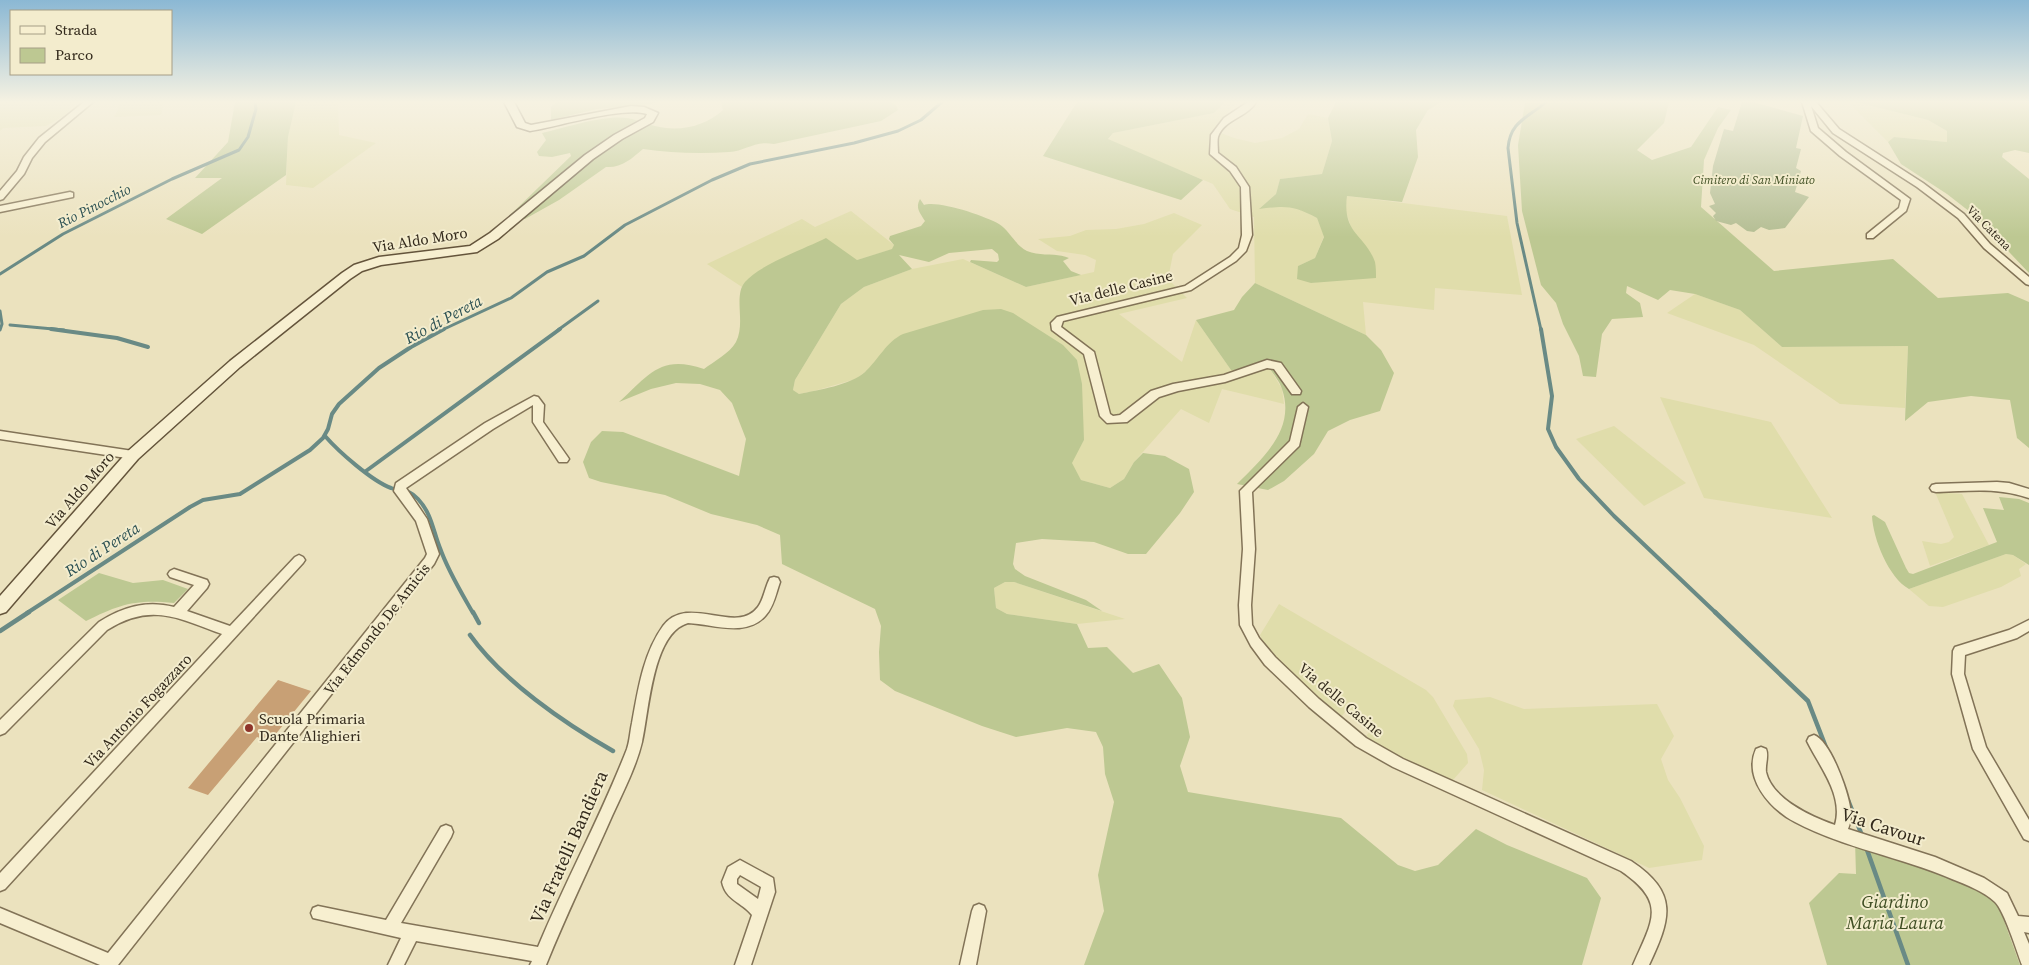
<svg xmlns="http://www.w3.org/2000/svg" width="2029" height="965" font-family="'Source Serif 4',serif">
	<rect width="100%" height="100%" fill="#ebe2be"/>
	<g fill="#e0ddab">
		<path d="M0 102H75L67 114 46 126 3 128 0 131Z"/>
		<path d="M119 102H164L161 115 114 117 118 110Z"/>
		<path d="M296 102H365L338 103 339 135 376 143 313 188 286 185 288 137Z"/>
		<path d="M1225 102H1237L1213 130 1234 138 1255 143 1282 138 1299 129 1308 114 1328 118 1332 141 1322 174 1280 179 1276 194 1260 208 1289 206 1298 208 1317 218 1324 236 1315 258 1298 266 1311 283 1324 281 1367 249 1352 230 1345 209 1347 196 1507 216 1522 295 1435 288 1434 310 1363 302 1366 335 1255 283 1254 217 1230 209 1213 184 1108 140 1113 133 1214 113Z"/>
		<path d="M1848 102H1856L1928 120 1947 131V142L1894 137 1888 142Z"/>
		<path d="M851 211 894 245 893 249 857 260 744 283 742 287 707 264 802 219 815 227Z"/>
		<path d="M1174 213 1202 225 1173 254 1168 279 1187 298 1119 314 1182 362 1196 320 1231 370 1270 369 1282 389 1284 404 1222 389 1209 423 1181 409 1134 462 1124 479 1110 488 1081 480 1071 463 1084 440 866 371 856 379 814 391 799 394 793 390 795 380 841 304 864 287 912 269 963 259 1026 287 1094 272 1096 260 1085 255 1057 251 1038 239 1070 236 1086 230 1116 229 1144 224Z"/>
		<path d="M1695 294 1740 310 1782 347 1908 346 1905 408 1840 404 1754 345 1667 313Z"/>
		<path d="M1660 397 1771 422 1832 518 1704 498Z"/>
		<path d="M1614 426 1686 483 1644 506 1576 439Z"/>
		<path d="M1935 492 1962 494 1989 545 1930 566 1922 541 1941 544 1949 542 1954 537Z"/>
		<path d="M2006 554 2013 555 2026 564 2019 569 2021 576 2001 587 1943 607 1929 606 1909 589Z"/>
		<path d="M1005 582H1014L1125 619 1077 624 1007 614 996 608 994 588Z"/>
		<path d="M1279 604 1426 690 1433 697 1467 754 1468 763 1453 780 1389 752 1366 736 1374 727 1348 708 1342 716 1320 700 1271 655 1263 644 1260 635Z"/>
		<path d="M1490 697 1524 709 1657 704 1674 736 1661 759 1668 780 1680 798 1704 846 1702 860 1649 868 1482 790 1484 770 1479 749 1453 706 1455 700Z"/>
	</g>
	<g fill="#bdc892">
		<path d="M235 102H296L288 137 286 175 202 234 166 219 222 178H195L228 142Z"/>
		<path d="M557 102H655L652 104 597 109 551 120V107Z"/>
		<path d="M721 102H891L896 105 898 110 881 121 774 144C755 140 746 151 729 152 700 154 671 153 643 149 631 159 622 168 606 167L559 200 525 219 507 218 571 156 570 153 552 157 539 156 537 152 546 140 542 133C564 128 587 120 610 118 631 116 636 121 655 126 678 132 705 127 723 110Z"/>
		<path d="M1077 102H1225L1214 113 1113 133 1108 139 1203 180 1181 200 1043 156Z"/>
		<path d="M1336 102H1441L1428 110 1416 130 1418 157 1402 202 1347 196C1342 234 1365 234 1375 262 1376 267 1376 273 1376 278L1311 283 1297 279 1298 266 1315 258 1324 237 1317 218C1292 205 1286 206 1259 209L1276 194 1280 179 1322 174 1332 141 1328 118Z"/>
		<path d="M1669 102 1664 123 1637 150 1652 160 1691 147 1718 107 1731 110 1718 128 1704 160 1701 207 1774 271 1893 259 1938 298 2008 293 2029 302V448L2017 438 2010 400 1971 396 1928 402 1905 421 1908 346 1782 347 1740 310 1695 294 1670 290 1658 300 1627 286 1626 293 1640 303 1643 317 1612 319 1602 334 1596 377 1583 376 1579 356 1563 324 1556 303 1541 285 1522 211 1518 145 1525 103Z"/>
		<path d="M1856 102H2029V153L2015 150 2003 153 2002 157 2029 179V273L1974 215 1947 194 1901 164 1888 142 1894 137 1947 142V131L1928 120Z"/>
		<path d="M920 199 924 205C938 200 985 216 999 224 1010 231 1015 245 1027 251 1041 257 1055 252 1069 258L1063 261 1071 271 1081 275 1026 287 970 262 971 260 997 262 999 260 998 254 992 249 949 253 929 262 899 255 912 269 864 287 841 304 795 380 793 390 799 394C818 390 851 385 865 372 879 359 886 342 903 334L983 310 1001 309 1013 313 1063 345 1077 360 1082 384 1084 440 1072 463 1081 480 1110 488 1124 479 1134 462 1143 453 1165 456 1189 469 1194 492 1180 513 1146 554H1128L1094 542 1042 539 1016 543 1013 564 1015 569 1025 576 1086 600 1102 611 1014 582H1005L994 588 996 608 1007 614 1077 624 1088 648 1107 647 1133 673 1159 664 1182 698 1190 737 1180 766 1188 792 1341 818 1398 865 1415 871 1438 865 1476 829 1507 845 1587 878 1601 898 1582 965H1084L1104 911 1098 875 1114 802 1105 774 1103 747 1096 732 1067 728 1016 737 982 726 895 691 880 680 879 652 881 626 875 609 782 564 780 535 757 525 711 514 665 495 601 482 589 478 583 462 591 442 602 431 623 432 739 476 746 439 732 403 720 390 700 384 676 383 651 389 619 402C649 375 660 354 704 369 713 362 730 353 736 342 746 323 733 296 745 282 759 265 804 249 826 238L857 260 892 249 894 245 889 239 890 236 921 226 925 221C920 213 915 208 920 199Z"/>
		<path d="M1255 283 1366 335 1381 350 1394 373 1380 411 1350 420 1328 431 1314 454 1284 481 1268 490 1237 484C1263 458 1296 429 1282 389 1280 382 1274 375 1270 369L1231 370 1196 320 1234 310 1242 297Z"/>
		<path d="M1999 497 2019 499 2029 503V565L2013 555 2006 554 1909 589C1889 578 1873 539 1872 516L1874 515 1885 522 1906 568 1909 573 1913 574 1997 542 1983 508 2004 510Z"/>
		<path d="M99 573 133 583 163 580 188 589 174 603C136 599 120 604 86 621L58 600Z"/>
		<path d="M1855 841 1972 883 1998 904 2020 965H1827L1809 903 1839 873 1856 874Z"/>
	</g>
	<path fill="#b3bd92" d="M1742 102H1753L1803 116 1796 148 1801 149 1796 168 1801 171 1795 192 1809 197 1785 228 1769 230 1761 227 1754 232 1747 231 1736 223 1731 225 1716 221 1713 216 1716 213 1709 206 1715 204 1710 193 1713 166 1724 129 1733 131Z"/>
	<g fill="none" stroke-linecap="round" stroke-linejoin="round">
		<g stroke="#698a85" stroke-width="3">
			<path d="M0 274 63 234 172 179 239 150 248 137 256 109 255 102"/>
			<path d="M0 311 2 324 0 330"/>
			<path d="M10 325 64 330"/>
			<path d="M442 330 511 298 547 272 584 256 625 225 712 180 750 164 854 143 898 131 921 120 942 102"/>
			<path d="M558 330 598 301"/>
			<path d="M1541 330 1517 223 1508 148C1510 121 1528 118 1546 102"/>
		</g>
		<g stroke="#698a85" stroke-width="4">
			<path d="M51 329 117 338 148 347"/>
			<path d="M1541 329 1552 396 1548 429 1556 447 1579 479 1614 516 1716 613"/>
			<path d="M325 436C339 452 372 481 391 488 403 493 408 488 418 499 432 514 433 531 440 548 448 571 461 592 473 613"/>
			<path d="M366 471 560 329"/>
			<path d="M27 613 190 507 203 500 240 494 310 450 323 438 328 429 332 414 339 404 379 368 411 347 444 329"/>
		</g>
		<g stroke="#698a85" stroke-width="4.5">
			<path d="M473 612 479 623"/>
			<path d="M1715 612 1808 701 1827 750"/>
			<path d="M0 631 29 612"/>
			<path d="M470 635C503 681 564 723 613 751"/>
			<path d="M1848 800 1863 838"/>
			<path d="M1866 847 1908 965"/>
		</g>
	</g>
	<path fill="#c8a075" d="M278 680 311 691 270 741 257 737 208 795 188 788Z"/>
	<g fill="none" stroke-linecap="round" stroke-linejoin="round">
		<g stroke="#827357" stroke-width="3">
			<g id="minor">
				<path d="M84 102H93L45 142 32 158 24 174 3 199 0 200V191L17 171 24 157 39 138Z"/>
				<path d="M1248 102H1256C1248 117 1224 119 1218 137 1217 141 1218 149 1218 153L1236 167 1249 187 1252 235 1246 251 1236 261 1191 290 1063 321 1061 327 1094 352 1110 414 1113 416 1120 415 1151 391 1173 384 1224 375 1267 360 1281 363 1301 391 1300 394H1292L1274 369 1267 368 1225 382 1178 391 1159 397 1127 422 1107 423 1100 416 1084 354 1052 330 1051 323 1057 317 1185 286 1230 257 1239 248 1242 235 1241 187 1230 171 1210 154 1211 135 1224 118Z"/>
				<path d="M1802 102H1816L1839 129 1923 183 1964 214 1990 244 2029 277V285L2026 284 1984 248 1958 218 1917 187 1833 133 1811 106 1818 128 1846 152 1910 199 1906 211 1873 238H1867V234L1899 208 1901 200 1840 156 1811 131Z"/>
				<path d="M70 192 73 193V197L0 212V206Z"/>
				<path d="M534 396 538 397 544 405 543 422 567 456 569 459 567 462H559L533 422V405L493 429 406 488 427 519 439 554 434 564 118 965H100L0 923V908L108 953 425 558 427 554 416 521 394 491 396 483 485 423Z"/>
				<path d="M1303 403 1308 407 1299 446 1252 492 1255 549 1251 605 1252 625 1259 638 1275 657 1319 699 1366 738 1403 759 1631 861C1679 893 1671 918 1649 965H1633C1652 921 1668 903 1621 871L1393 767 1356 746 1309 707 1265 665 1251 646 1240 625 1239 605 1243 549 1240 491 1290 441 1298 407Z"/>
				<path d="M0 431 133 451 139 455 133 459 0 439Z"/>
				<path d="M1997 482 2009 483 2029 489V498C1995 487 1971 491 1936 492L1932 491 1930 488 1932 485 1936 484Z"/>
				<path d="M299 555 303 557 305 560 303 563 5 889 0 891V873L222 634C178 618 151 602 107 630L5 733 0 735V720L99 622C123 607 146 600 174 607L194 585 170 577 168 574 170 571 174 569 207 580 209 584 207 588 187 611 230 626 295 557Z"/>
				<path d="M774 577 778 578 780 582C776 593 774 606 766 615 747 638 712 624 688 623 652 633 649 712 642 742 636 767 623 792 612 816 590 866 566 915 546 965H530L532 961 416 941 404 965H388L401 938 313 918 311 913 313 908 318 906 386 920 441 827 446 825 451 827 453 832 451 837 401 923 538 947C566 880 601 816 627 749 630 740 630 732 632 723 638 690 643 654 663 626 688 593 736 636 758 607 764 599 765 587 770 578Z"/>
				<path d="M2029 620V631L2017 638 1965 655 1964 674 1986 747 2029 820V841L2024 839 1973 749 1952 674 1953 651 1955 647 2009 630Z"/>
				<path d="M1814 735C1831 741 1850 796 1851 814 1851 819 1850 824 1848 829L1935 857 1984 878 2007 893 2018 916 2029 917V933L2024 932 2029 944V965H2022C2017 952 2004 910 1995 902 1983 891 1967 885 1952 879 1901 857 1844 848 1795 822 1770 809 1743 778 1756 749L1761 747 1766 749C1769 756 1765 764 1766 772 1772 799 1812 817 1835 825 1844 795 1819 766 1807 741L1809 737Z"/>
				<path d="M740 860 773 878 775 892 751 965H735L752 915C742 902 726 901 722 882L728 867ZM740 875 761 887 758 899 737 884V879Z"/>
				<path d="M979 904 984 906 986 911 976 965H960L972 911 974 906Z"/>
			</g>
		</g>
		<g stroke="#64543b" stroke-width="3">
			<path id="secondary" d="M504 102H514L525 123 531 125 631 106 644 107 658 113 653 122 622 139 593 159 498 239 477 252 381 265 362 271 350 279 240 367 138 459 6 612 0 614V596L128 451 230 361 342 273 354 265 379 257 470 246 490 233 585 155 614 135 645 118 647 114C623 106 557 127 530 131L517 127Z"/>
		</g>
		<use href="#minor" fill="#f7efd0" fill-rule="evenodd"/>
		<use href="#secondary" fill="#f7efd0" fill-rule="evenodd"/>
	</g>
	<linearGradient id="sky" x2="0" y2="1"><stop stop-color="#8bb8d4"/><stop offset="0.43" stop-color="#f6f2e2"/><stop offset="1" stop-color="#f6f2e2" stop-opacity="0"/></linearGradient>
	<rect width="2029" height="237" fill="url(#sky)"/>
	<circle fill="#8f342a" stroke="#f3eccd" stroke-width="2" cx="249" cy="728" r="5"/>
	<g text-anchor="middle" stroke-width="4" stroke-linejoin="round" paint-order="stroke">
		<g font-size="12" font-style="italic" fill="#3f4e23" stroke="#f3eccd">
			<text x="1754" y="184">Cimitero di San Miniato</text>
		</g>
		<g font-size="12" fill="#32291b" stroke="#f3eccd">
			<text transform="translate(1989 228) rotate(45)" y="4">Via Catena</text>
		</g>
		<g font-size="14" font-style="italic" fill="#2b5052" stroke="#f3eccd">
			<text transform="translate(94 206) rotate(-27)" y="5">Rio Pinocchio</text>
		</g>
		<g font-size="15" fill="#32291b" stroke="#f3eccd">
			<text transform="translate(420 240) rotate(-9)" y="5">Via Aldo Moro</text>
			<text transform="translate(1121 288) rotate(-14)" y="5">Via delle Casine</text>
			<text transform="translate(80 490) rotate(-49)" y="5">Via Aldo Moro</text>
			<text transform="translate(377 629) rotate(-52)" y="5">Via Edmondo De Amicis</text>
			<text transform="translate(1341 700) rotate(40)" y="5">Via delle Casine</text>
			<text transform="translate(138 711) rotate(-47)" y="5">Via Antonio Fogazzaro</text>
		</g>
		<g font-size="15" fill="#32291b" stroke="#f3eccd" text-anchor="start">
			<text x="259" y="724">Scuola Primaria<tspan x="259" dy="17">Dante Alighieri</tspan></text>
		</g>
		<g font-size="16" font-style="italic" fill="#2b5052" stroke="#f3eccd">
			<text transform="translate(443 319) rotate(-28)" y="6">Rio di Pereta</text>
			<text transform="translate(102 549) rotate(-33)" y="6">Rio di Pereta</text>
		</g>
		<g font-size="18" fill="#32291b" stroke="#f3eccd">
			<text transform="translate(1883 827) rotate(18)" y="6">Via Cavour</text>
			<text transform="translate(569 847) rotate(-66)" y="6">Via Fratelli Bandiera</text>
		</g>
		<g font-size="18" font-style="italic" fill="#3f4e23" stroke="#f3eccd">
			<text x="1895" y="908">Giardino<tspan x="1895" dy="21">Maria Laura</tspan></text>
		</g>
	</g>
	<rect x="10" y="10" width="162" height="65" fill="#f3eccd" stroke="#a69e86"/>
	<rect x="20" y="26" width="25" height="8" fill="#f7efd0" stroke="#a69e86"/>
	<text x="55" y="35" font-size="15" fill="#32291b">Strada</text>
	<rect x="20" y="48" width="25" height="15" fill="#bdc892" stroke="#a69e86"/>
	<text x="55" y="60" font-size="15" fill="#32291b">Parco</text>
</svg>
